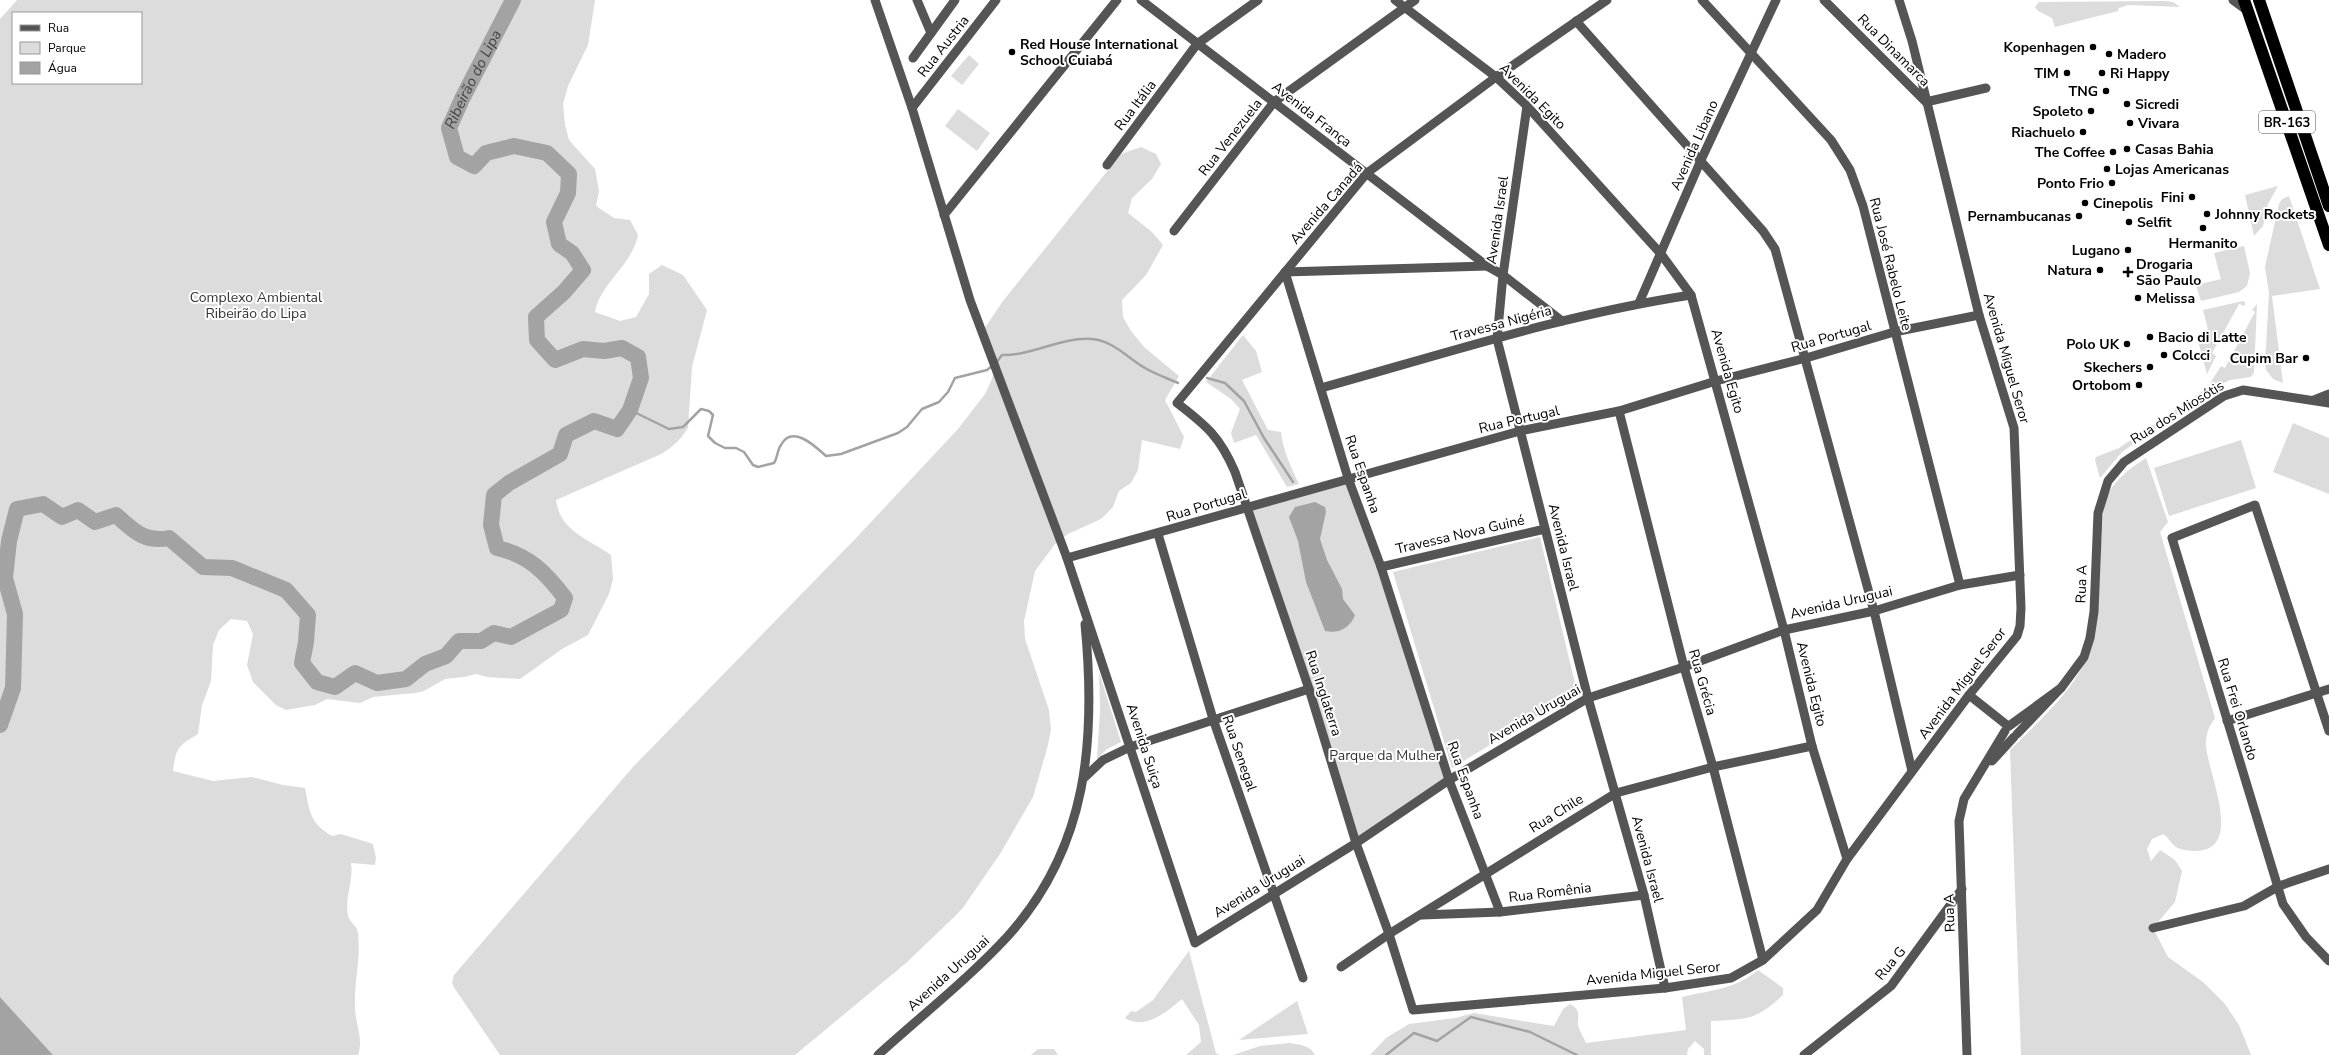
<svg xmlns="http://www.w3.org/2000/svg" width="2329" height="1055" font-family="'Nunito Sans',sans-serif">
	<rect width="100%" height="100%" fill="#fff"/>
	<g fill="#dcdcdc" fill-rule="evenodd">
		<path d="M17 0H595L588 45 568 86 563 104 565 125 569 140 595 169 599 191 596 206 614 218 630 220 638 235C632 266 600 283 595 312L620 321 636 317 649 294V274L662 265 683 275 707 310 692 367 688 428C680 440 673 447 661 454L556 500C560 531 588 539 611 555L613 579 609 594 588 635 562 649 520 679 487 677 476 674 464 677 445 679 424 691 415 693 373 697 360 703 327 699 315 705 286 710 276 705 253 682 247 665 253 634 247 621 231 619 219 630 213 645 211 681 202 705 198 734C178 746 176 748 173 771L213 781 252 777 283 785 305 788C310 812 309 822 332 836L341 834 373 844 376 858 375 865 351 863C354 880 344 900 348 915 349 922 357 925 358 933 361 958 354 982 355 1007 355 1024 364 1038 358 1055H53L0 997V19ZM13 13H141V83H13Z"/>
		<path d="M2165 1 2173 2 2180 7 2128 5 2119 8 2118 11 2055 27 2052 18 2038 11 2035 7 2039 2Z"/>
		<path d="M969 55 979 64 962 85 951 76Z"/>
		<path d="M958 109 990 133 977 151 945 126Z"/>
		<path d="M1141 147 1156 154 1161 164 1152 179 1132 198 1128 213 1152 232 1163 245 1146 275 1122 300 1123 317 1131 331 1144 347 1179 376 1165 400 1184 437 1180 449 1142 440 1138 470 1131 483 1119 491 1113 507 1101 519 1068 534 1055 544 1035 571 1024 621 1025 639 1049 710 1051 729 1048 745 1033 797 1000 854 962 909 950 921 906 963 795 1055H500L455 989 452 983 454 975 633 767 857 537 958 429 985 394 992 379 995 363 982 332 1003 301 1121 154Z"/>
		<path d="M2278 186 2268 204 2263 226 2254 236 2245 195Z"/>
		<path d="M2289 196 2320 289 2272 296 2283 383 2273 379 2266 370 2265 364 2269 293 2265 267 2279 204 2282 199Z"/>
		<path d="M2244 246 2250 273 2247 286 2239 292 2201 301 2196 285 2221 279 2214 253Z"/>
		<path d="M2243 301 2245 302V306L2239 304 2212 353 2216 356 2207 374 2197 337 2209 333 2203 310Z"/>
		<path d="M2257 304 2254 372 2251 377 2230 380 2219 385 2122 452 2100 478 2095 460 2096 457 2119 448 2207 388 2221 366 2225 368 2255 312 2252 310Z"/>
		<path d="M1243 335 1256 351 1262 372 1242 380 1268 430 1281 432C1283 451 1291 467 1299 484L1287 487 1256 435 1234 443 1231 433 1240 409 1231 399 1206 382Z"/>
		<path d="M2293 423 2329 438V494L2273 472Z"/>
		<path d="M2241 440 2256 488 2169 516 2154 468Z"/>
		<path d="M2146 458 2168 522 2160 532 2215 718C2209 726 2206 733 2206 744 2206 768 2242 842 2203 850 2196 852 2185 851 2178 848 2171 845 2170 838 2163 834L2152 839 2147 849 2151 861 2160 850 2175 860 2182 871 2175 902 2153 928 2168 957 2203 982 2225 1004 2239 1025 2251 1055H2021L2010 750C2043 717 2081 685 2094 639L2104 502C2113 481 2127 470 2146 458Z"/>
		<path d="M1348 483 1447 779 1359 837 1251 509Z"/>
		<path d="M1540 537 1577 692 1452 768 1393 572Z"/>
		<path d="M1099 672 1121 742 1107 749 1097 759 1100 711Z"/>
		<path d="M1189 951 1216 1053 1219 1055H1186L1201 1042 1199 1025 1182 999C1167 1011 1146 1031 1125 1018L1131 1011 1136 1012 1153 1000Z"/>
		<path d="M1758 970 1783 988V995C1755 1021 1747 1019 1711 1021V1055H1704V1049L1695 1041 1688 1049 1687 1055H1370L1386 1038 1409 1024 1455 1018 1474 1013 1554 1026 1563 1009 1570 1004C1581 1010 1578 1015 1578 1025 1579 1030 1584 1038 1586 1043L1686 1030 1682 997C1709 990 1735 990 1758 970Z"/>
		<path d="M1297 1001 1308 1034 1239 1040Z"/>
		<path d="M1290 1043C1300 1045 1310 1045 1315 1055H1225H1233L1260 1046Z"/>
		<path d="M1038 1049H1054L1058 1055H1031Z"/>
	</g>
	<g fill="#a3a3a3">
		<path d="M1315 502 1325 507 1326 512 1320 539 1327 560 1342 589 1343 599 1355 615C1350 628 1339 634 1325 631L1306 582 1298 541 1289 517 1295 507Z"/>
		<path d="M0 997 53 1055H0Z"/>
	</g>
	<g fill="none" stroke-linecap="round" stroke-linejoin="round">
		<g stroke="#a3a3a3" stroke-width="2.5">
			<path d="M996 363 1002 355C1032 356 1060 337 1091 339 1112 340 1128 358 1145 368 1155 374 1167 378 1178 383"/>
			<path d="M1207 378 1225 383 1244 401 1264 438 1293 482"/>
			<path d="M630 410 669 429 683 427 701 409 709 411 713 415 708 436 715 443 725 448H736L744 452 753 465 758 467 774 463C778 457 777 450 781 445 792 424 815 446 826 456L841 454 898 433 907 427 922 409 939 402 948 392 955 378 987 370 992 366"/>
			<path d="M1386 1055 1414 1033 1437 1041 1471 1017 1530 1032 1577 1055"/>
		</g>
		<path stroke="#a3a3a3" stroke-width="16" id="s1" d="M0 725 13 688 15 614 5 578 9 541 17 509 43 504 62 517 78 510 95 522 116 515C133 530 144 543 169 538L203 567 232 568 286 590 308 615 306 642 302 663 317 682 335 687 355 673 377 683 406 679 425 664 446 656 459 641H481L494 633 511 637 561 610 565 598C546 573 529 555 497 548L491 525 494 495 509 483 560 454 566 435 594 421 617 429 630 410 641 378 638 357 622 348 604 351 583 349 555 360 537 340 536 317 564 292 583 270 572 253 559 244 554 222 568 193 569 174 547 153 514 146 486 153 474 166 457 157 449 128 462 99 513 0"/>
		<g stroke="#555" stroke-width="9">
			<path d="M875 0 912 108 970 300 1067 558 1195 943 1356 843 1449 780 1588 698 1684 667 1784 630 1874 611 1960 585 2020 575"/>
			<path d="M917 0 931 33"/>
			<path d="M1141 0 1487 266 1503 275 1562 321"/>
			<path d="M1395 0 1496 77 1527 106 1661 254 1691 295 1784 630 1812 746 1847 859"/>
			<path d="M1607 0 1496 77 1367 173 1177 403C1207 426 1220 437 1235 472L1309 689 1356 843 1389 934 1413 1010 1665 988 1731 978 1763 960 1817 910 1847 859 1969 695 2017 636 2020 626 2021 608 2014 428 1979 315 1912 41 1899 0"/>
			<path d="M1702 0 1831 140 1850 170 1863 206 1960 585"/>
			<path d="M1824 0 1926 102 1986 88"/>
			<path d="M2233 0 2248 11"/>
			<path d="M1576 21 1763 231 1775 249 1874 611 1912 771"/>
			<path d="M913 58 955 0"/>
			<path d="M1527 106 1503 275 1497 339 1588 698 1644 895 1665 988"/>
			<path d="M912 108 996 0"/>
			<path d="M1107 165 1197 44 1258 0"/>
			<path d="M944 215 1117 0"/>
			<path d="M1174 231 1274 102 1415 0"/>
			<path d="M1285 272 1348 478 1381 567 1449 780 1500 912 1644 895"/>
			<path d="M1285 272 1487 266"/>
			<path d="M1639 303 1701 160 1776 0"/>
			<path d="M1321 388C1443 354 1566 314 1691 295"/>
			<path d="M2314 400 2329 394"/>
			<path d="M1619 411 1684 667 1713 767 1763 960"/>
			<path d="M1158 534 1213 719 1303 978"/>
			<path d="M1067 558 1520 431 1619 411 1716 381 1806 358 1894 332 1979 315"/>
			<path d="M1381 567 1545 529"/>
			<path d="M2061 688 2084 657 2090 638 2094 612 2098 513 2108 481 2124 462 2224 396 2243 390 2329 403"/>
			<path d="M1969 695 2008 726"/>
			<path d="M2227 721 2329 689"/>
			<path d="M2009 726 2061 688 2017 734"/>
			<path d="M2329 731 2255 505 2172 538 2283 904 2306 937 2329 961"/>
			<path d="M1992 761 2014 737"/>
			<path d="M1085 777 1103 760 1130 747 1309 689"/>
			<path d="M1422 915 1500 912"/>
			<path d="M2153 928 2244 906 2279 886 2329 869"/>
			<path d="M1341 967 1389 934 1616 793 1713 767 1812 746"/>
			<path d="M878 1055C921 1016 968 979 1007 937 1089 847 1096 738 1085 624"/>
			<path d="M1804 1055 1891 986 1962 889"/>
			<path d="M1967 1055 1959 821 1964 799 2005 731"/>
		</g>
		<g stroke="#000" stroke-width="12">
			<path d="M2244 0 2329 245"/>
			<path d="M2259 0 2329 206"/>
		</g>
	</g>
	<g fill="#000" stroke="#fff" stroke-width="1.5">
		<circle cx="2093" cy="47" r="4"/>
		<circle cx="1012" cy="52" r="4"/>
		<circle cx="2109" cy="54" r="4"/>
		<circle cx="2067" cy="73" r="4"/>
		<circle cx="2102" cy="73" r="4"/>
		<circle cx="2106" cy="91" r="4"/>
		<circle cx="2127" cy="104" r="4"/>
		<circle cx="2091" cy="111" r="4"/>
		<circle cx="2130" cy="123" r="4"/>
		<circle cx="2083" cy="132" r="4"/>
		<circle cx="2127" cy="149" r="4"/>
		<circle cx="2113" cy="152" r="4"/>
		<circle cx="2107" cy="169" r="4"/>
		<circle cx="2112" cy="183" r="4"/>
		<circle cx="2192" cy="197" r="4"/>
		<circle cx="2085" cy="203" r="4"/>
		<circle cx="2207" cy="214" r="4"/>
		<circle cx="2079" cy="216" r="4"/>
		<circle cx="2129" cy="222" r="4"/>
		<circle cx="2203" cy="228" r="4"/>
		<circle cx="2128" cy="250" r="4"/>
		<circle cx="2100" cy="270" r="4"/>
		<path d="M2126 266h4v4h4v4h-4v4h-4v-4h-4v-4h4z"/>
		<circle cx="2138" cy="298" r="4"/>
		<circle cx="2150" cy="337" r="4"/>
		<circle cx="2127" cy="344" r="4"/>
		<circle cx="2164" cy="355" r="4"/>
		<circle cx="2306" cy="358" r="4"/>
		<circle cx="2150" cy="367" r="4"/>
		<circle cx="2139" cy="385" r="4"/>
	</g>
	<g text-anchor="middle" stroke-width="4" stroke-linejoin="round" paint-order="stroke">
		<rect fill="#fff" stroke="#4c4c4c" stroke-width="1" x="2259" y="111" width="56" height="22" rx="3"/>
		<g font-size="13" font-weight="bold" fill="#000">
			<text x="2287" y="127">BR-163</text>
		</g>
		<g font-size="14" font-weight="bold" fill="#000" stroke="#fff" text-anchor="end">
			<text x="1020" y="49" text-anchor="start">Red House International<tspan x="1020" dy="16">School Cuiabá</tspan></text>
			<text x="2085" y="52">Kopenhagen</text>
			<text x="2117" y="59" text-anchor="start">Madero</text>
			<text x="2059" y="78">TIM</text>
			<text x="2110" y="78" text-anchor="start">Ri Happy</text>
			<text x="2098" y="96">TNG</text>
			<text x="2135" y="109" text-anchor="start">Sicredi</text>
			<text x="2083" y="116">Spoleto</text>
			<text x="2138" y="128" text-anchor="start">Vivara</text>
			<text x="2075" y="137">Riachuelo</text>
			<text x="2135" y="154" text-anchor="start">Casas Bahia</text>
			<text x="2105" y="157">The Coffee</text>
			<text x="2115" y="174" text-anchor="start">Lojas Americanas</text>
			<text x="2104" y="188">Ponto Frio</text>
			<text x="2184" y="202">Fini</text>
			<text x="2093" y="208" text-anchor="start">Cinepolis</text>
			<text x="2215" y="219" text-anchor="start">Johnny Rockets</text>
			<text x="2071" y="221">Pernambucanas</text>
			<text x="2137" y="227" text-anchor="start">Selfit</text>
			<text x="2203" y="248" text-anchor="middle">Hermanito</text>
			<text x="2120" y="255">Lugano</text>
			<text x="2136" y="269" text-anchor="start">Drogaria<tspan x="2136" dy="16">São Paulo</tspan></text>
			<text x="2092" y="275">Natura</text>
			<text x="2146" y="303" text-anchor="start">Melissa</text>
			<text x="2158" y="342" text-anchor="start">Bacio di Latte</text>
			<text x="2119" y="349">Polo UK</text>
			<text x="2172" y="360" text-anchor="start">Colcci</text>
			<text x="2298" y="363">Cupim Bar</text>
			<text x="2142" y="372">Skechers</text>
			<text x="2131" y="390">Ortobom</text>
		</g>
		<g font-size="14" fill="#000" stroke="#fff">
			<text transform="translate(943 46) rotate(-52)" y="5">Rua Austria</text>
			<text transform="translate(1894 50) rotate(45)" y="5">Rua Dinamarca</text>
			<text transform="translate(1533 96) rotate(45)" y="5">Avenida Egito</text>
			<text transform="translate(1135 105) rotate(-53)" y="5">Rua Itália</text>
			<text transform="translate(1312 114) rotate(38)" y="5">Avenida França</text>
			<text transform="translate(1230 137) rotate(-52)" y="5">Rua Venezuela</text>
			<text transform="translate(1694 145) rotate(-66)" y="5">Avenida Libano</text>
			<text transform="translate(1326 203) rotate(-49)" y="5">Avenida Canadá</text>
			<text transform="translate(1497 220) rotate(-82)" y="5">Avenida Israel</text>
			<text transform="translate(1891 264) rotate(76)" y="5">Rua José Rabelo Leite</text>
			<text transform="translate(1501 323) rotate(-15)" y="5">Travessa Nigéria</text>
			<text transform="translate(1831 336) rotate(-16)" y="5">Rua Portugal</text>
			<text transform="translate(2007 358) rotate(74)" y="5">Avenida Miguel Seror</text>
			<text transform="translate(1728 371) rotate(74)" y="5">Avenida Egito</text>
			<text transform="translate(2177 412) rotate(-32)" y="5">Rua dos Miosótis</text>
			<text transform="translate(1519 419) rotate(-13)" y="5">Rua Portugal</text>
			<text transform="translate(1363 474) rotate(71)" y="5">Rua Espanha</text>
			<text transform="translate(1206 505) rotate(-17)" y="5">Rua Portugal</text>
			<text transform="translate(1460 534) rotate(-13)" y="5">Travessa Nova Guiné</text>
			<text transform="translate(1564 547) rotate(76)" y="5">Avenida Israel</text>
			<text transform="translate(2081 584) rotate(-88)" y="5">Rua A</text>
			<text transform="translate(1841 602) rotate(-13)" y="5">Avenida Uruguai</text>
			<text transform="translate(1703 682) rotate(74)" y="5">Rua Grécia</text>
			<text transform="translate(1962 683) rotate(-53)" y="5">Avenida Miguel Seror</text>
			<text transform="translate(1812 684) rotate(76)" y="5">Avenida Egito</text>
			<text transform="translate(1324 693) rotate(72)" y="5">Rua Inglaterra</text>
			<text transform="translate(2238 709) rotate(73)" y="5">Rua Frei Orlando</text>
			<text transform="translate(1534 714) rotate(-30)" y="5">Avenida Uruguai</text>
			<text transform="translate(1145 746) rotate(72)" y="5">Avenida Suiça</text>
			<text transform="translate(1240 753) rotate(71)" y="5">Rua Senegal</text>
			<text transform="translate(1466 780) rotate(70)" y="5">Rua Espanha</text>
			<text transform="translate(1556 813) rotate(-32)" y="5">Rua Chile</text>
			<text transform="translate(1648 859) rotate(75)" y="5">Avenida Israel</text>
			<text transform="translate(1259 886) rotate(-32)" y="5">Avenida Uruguai</text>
			<text transform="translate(1550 892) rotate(-7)" y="5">Rua Romênia</text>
			<text transform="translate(1949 913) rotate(-92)" y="5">Rua A</text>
			<text transform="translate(1890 963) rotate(-50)" y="5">Rua G</text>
			<text transform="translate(948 973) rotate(-42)" y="5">Avenida Uruguai</text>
			<text transform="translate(1653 973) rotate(-6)" y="5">Avenida Miguel Seror</text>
		</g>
		<g font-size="14" fill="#333" stroke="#fff">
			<text x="256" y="302">Complexo Ambiental<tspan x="256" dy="16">Ribeirão do Lipa</tspan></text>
			<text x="1385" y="760">Parque da Mulher</text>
		</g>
		<g font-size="15" font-style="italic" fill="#444" stroke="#fff">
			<text dy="5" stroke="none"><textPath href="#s1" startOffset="1817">Ribeirão do Lipa</textPath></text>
		</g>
	</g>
	<rect x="12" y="12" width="130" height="72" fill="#ffffff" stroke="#999999"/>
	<rect x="20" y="25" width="20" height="6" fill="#555555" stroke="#999999"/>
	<text x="48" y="32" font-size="12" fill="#000000">Rua</text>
	<rect x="20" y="42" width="20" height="12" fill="#dcdcdc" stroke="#999999"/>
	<text x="48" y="52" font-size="12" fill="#000000">Parque</text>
	<rect x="20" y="62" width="20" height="12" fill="#a3a3a3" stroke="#999999"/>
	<text x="48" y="72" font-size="12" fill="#000000">Água</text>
</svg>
